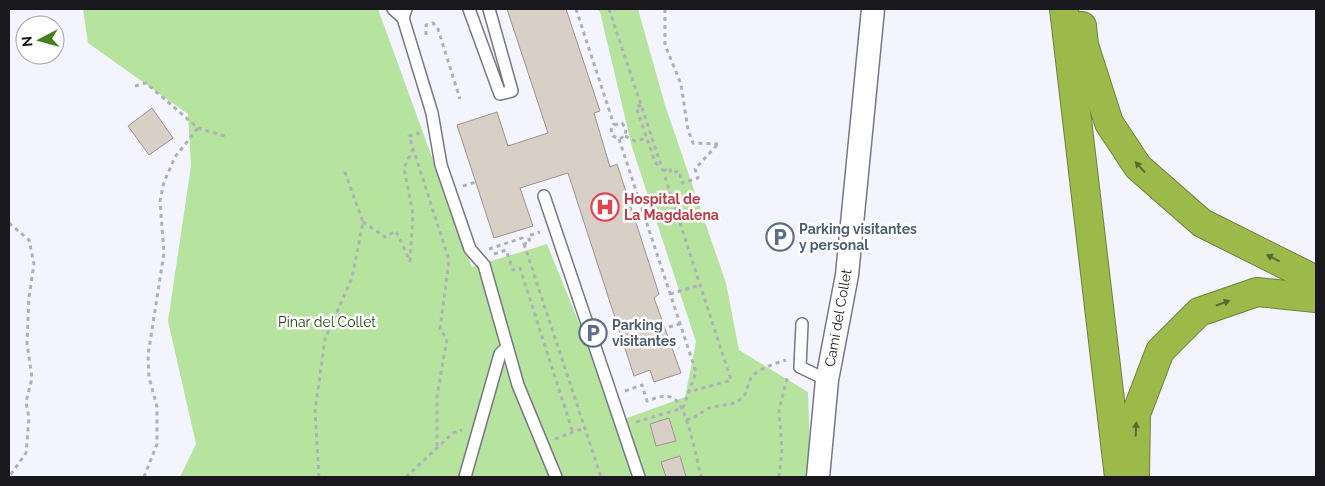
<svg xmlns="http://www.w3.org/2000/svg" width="1325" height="486" font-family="Raleway,sans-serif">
	<rect width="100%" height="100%" fill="#f4f4fe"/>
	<path fill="#b6e49f" d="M83 9H378L472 267 547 244 619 421 685 397 696 342 632 147 600 12 597 9H638L665 105 726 283 739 350 808 392 811 477H180L196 444 168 321 191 166 188 114 88 43Z"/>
	<g fill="#d8cfc7" stroke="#9c948c">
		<path d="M507 9H566L600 111 594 113 610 167 617 164 659 294 654 298 681 373 654 382 650 370 634 376 568 173 520 188 533 226 494 238 457 125 497 112 508 146 548 133Z"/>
		<path d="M152 108 173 138 149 155 128 126Z"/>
		<path d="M669 418 676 441 656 446 650 424Z"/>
		<path d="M680 456 686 477H666L661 462Z"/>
	</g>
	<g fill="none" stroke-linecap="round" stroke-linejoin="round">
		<g stroke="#787882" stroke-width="14">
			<g id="lane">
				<path d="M393 9 403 18"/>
				<path d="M406 9 403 18 432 113 441 165 470 249 484 265 518 385 556 477"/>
				<path d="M469 9 500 94 512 91 489 9"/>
				<path d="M544 196 639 477"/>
				<path d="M802 324 800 367 827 380"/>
				<path d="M465 477 500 354 507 347"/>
			</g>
		</g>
		<g stroke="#787882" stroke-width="25">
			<path id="street" d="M818 477 827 380 847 275 873 9"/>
		</g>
		<g stroke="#6e823a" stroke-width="30">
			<g id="highway">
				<path d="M1064 9 1119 477"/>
				<path d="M1082 26 1084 45 1109 123 1138 167 1202 223 1316 280"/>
				<path d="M1135 477 1136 414 1160 351 1199 312 1257 292 1316 298"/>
			</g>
		</g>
		<g stroke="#b0b0b8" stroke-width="3" stroke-dasharray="4 4" stroke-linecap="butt">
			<path d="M576 9 614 125"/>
			<path d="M609 9 663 171"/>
			<path d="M665 9V45L681 84 688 130 693 143 718 144"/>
			<path d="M426 35V25L433 23 438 29 460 99"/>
			<path d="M135 86 146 83 198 128 228 137"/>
			<path d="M641 105 636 107 655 162 660 168"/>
			<path d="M622 123 626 129 625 136 619 139 613 136 611 130 614 125Z"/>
			<path d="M419 135 418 133 409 136 449 260 440 329 447 339 437 396V448"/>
			<path d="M625 136 635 141 646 138"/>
			<path d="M619 139 696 372 683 408"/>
			<path d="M663 171 670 168 671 173 679 171 682 183 698 178 695 169 717 145"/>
			<path d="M665 177 731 380 689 392"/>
			<path d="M463 186 476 182"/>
			<path d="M363 222 385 237 396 231 410 261 413 214 404 168 413 149"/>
			<path d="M9 223 29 240 34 264 29 297 27 343 32 378 26 402 29 418 26 453 9 477"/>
			<path d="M524 244 601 477"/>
			<path d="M489 249 522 238 524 244 530 242 528 236 540 232"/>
			<path d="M494 254 506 250 513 270 520 268 573 433"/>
			<path d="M670 294 700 285"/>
			<path d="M669 327 680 324"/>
			<path d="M625 391 642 385 647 401C656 398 664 394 673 398 687 404 697 461 701 477"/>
			<path d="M686 420C695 418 699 414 707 409 718 404 731 407 741 399 748 393 747 385 751 378 757 369 776 363 786 360"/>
			<path d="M636 422 683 408"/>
			<path d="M555 439 584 428"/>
			<path d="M144 477 157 444V407L149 377 148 355 164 253 160 201 164 182 175 157 198 128"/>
			<path d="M319 477 315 411 325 339 352 278 363 222 344 170"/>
			<path d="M406 477 453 433 462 430"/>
			<path d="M779 477 782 450 779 410 788 375"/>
		</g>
		<use href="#lane" stroke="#fff" stroke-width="11"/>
		<use href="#street" stroke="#fff" stroke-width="22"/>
		<use href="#highway" stroke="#9cba49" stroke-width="28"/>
	</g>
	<defs><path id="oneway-solid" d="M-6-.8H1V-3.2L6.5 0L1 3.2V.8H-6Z" transform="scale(1.25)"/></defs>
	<g fill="#5a6a33">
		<use href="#oneway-solid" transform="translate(1140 167) rotate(-132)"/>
		<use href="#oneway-solid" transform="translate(1273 258) rotate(-153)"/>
		<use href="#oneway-solid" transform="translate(1223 303) rotate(-19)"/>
		<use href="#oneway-solid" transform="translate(1136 429) rotate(-87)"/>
	</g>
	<defs>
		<g id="hospital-ring" transform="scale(1.4375)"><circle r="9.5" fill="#fff" stroke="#e0444e" stroke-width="1.5"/><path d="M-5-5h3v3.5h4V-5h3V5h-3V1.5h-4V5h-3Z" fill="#e0444e"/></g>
		<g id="parking-ring" transform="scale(1.4375)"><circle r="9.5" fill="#fff" stroke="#5c6f8a" stroke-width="1.5"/><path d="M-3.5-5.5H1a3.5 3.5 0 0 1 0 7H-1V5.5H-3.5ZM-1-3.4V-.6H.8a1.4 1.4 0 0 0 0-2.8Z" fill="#5c6f8a"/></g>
	</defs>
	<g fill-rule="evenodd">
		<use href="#hospital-ring" x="605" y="207"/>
		<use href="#parking-ring" x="780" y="237"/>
		<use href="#parking-ring" x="593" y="333"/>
	</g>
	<g text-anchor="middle" stroke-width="5" stroke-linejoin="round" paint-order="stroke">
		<g font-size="14" font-weight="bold" fill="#be3a42" stroke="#fff" text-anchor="start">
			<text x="624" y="204">Hospital de<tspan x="624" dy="16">La Magdalena</tspan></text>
		</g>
		<g font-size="14" font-weight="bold" fill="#4e5e75" stroke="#fff" text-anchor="start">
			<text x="799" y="234">Parking visitantes<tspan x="799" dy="16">y personal</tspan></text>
			<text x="612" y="330">Parking<tspan x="612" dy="16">visitantes</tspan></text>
		</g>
		<g font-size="14" fill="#19191d" stroke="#fff">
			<text transform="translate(838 318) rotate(-80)" y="5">Camí del Collet</text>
		</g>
		<g font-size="14" fill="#25460f" stroke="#fff">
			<text x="327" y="327">Pinar del Collet</text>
		</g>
	</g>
	<rect width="1325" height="486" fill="none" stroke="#19191d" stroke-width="20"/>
	<g transform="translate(40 40) rotate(264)"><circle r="24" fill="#ffffff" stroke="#a3a3a5"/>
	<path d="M0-4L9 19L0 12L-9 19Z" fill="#46801a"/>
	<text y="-8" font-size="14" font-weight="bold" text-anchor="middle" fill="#19191d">N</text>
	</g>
</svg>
